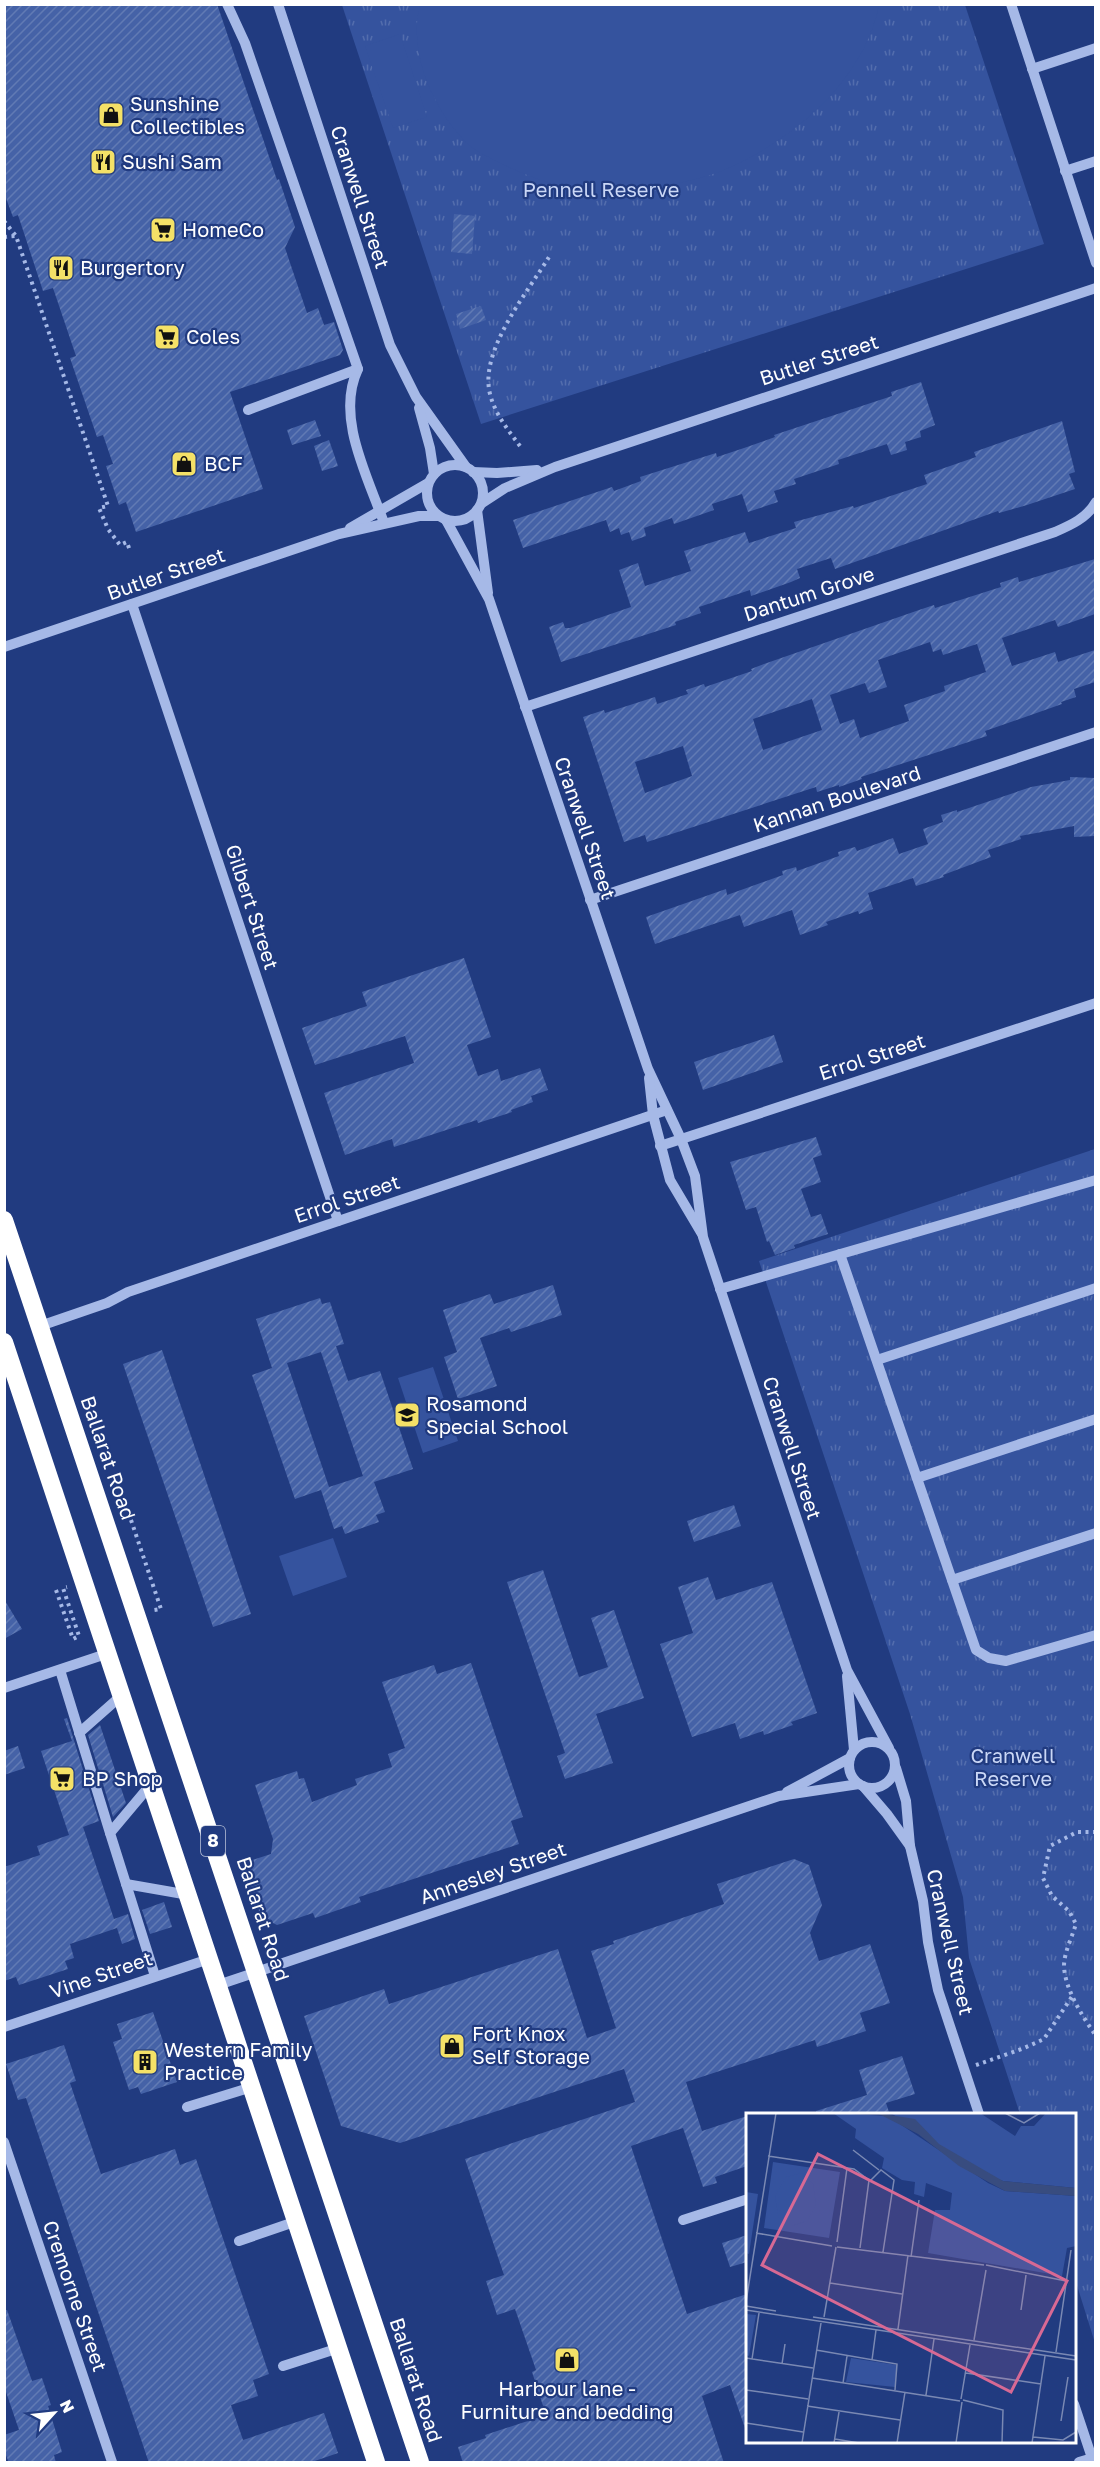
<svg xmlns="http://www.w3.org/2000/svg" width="1100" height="2467" font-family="'Golos Text',sans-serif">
	<defs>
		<pattern id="grass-tufts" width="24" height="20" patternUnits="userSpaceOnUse" patternTransform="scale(1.5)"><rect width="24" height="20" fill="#35539e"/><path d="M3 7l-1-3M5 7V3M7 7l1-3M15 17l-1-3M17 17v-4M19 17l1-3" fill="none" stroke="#536dad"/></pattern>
		<pattern id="building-hatch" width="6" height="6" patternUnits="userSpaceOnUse" patternTransform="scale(1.5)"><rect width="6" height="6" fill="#4562a7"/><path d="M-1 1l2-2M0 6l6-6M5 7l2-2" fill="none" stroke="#617ab4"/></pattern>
	</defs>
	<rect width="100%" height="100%" fill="#213b80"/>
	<g fill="url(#grass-tufts)">
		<path d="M342 5H965L1044 244 481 424Z"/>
		<path d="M1095 1149V2343L1075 2279 1074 2114H1020L969 1958 963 1897 910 1714 759 1261Z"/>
	</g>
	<g fill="#35539e">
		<path d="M420 5V4L879 5C864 78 800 134 735 165 687 189 603 196 551 183 532 178 514 170 496 161 487 156 477 152 469 145 455 132 443 115 434 97 420 71 412 34 420 5Z"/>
		<path d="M400 34 427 117 393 128 365 46Z"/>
		<path d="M433 1367 458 1441 423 1453 398 1378Z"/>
		<path d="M333 1538 347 1577 293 1596 279 1556Z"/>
	</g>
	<g fill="url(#building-hatch)" fill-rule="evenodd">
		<path d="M4 4H217L277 180 279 179 295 227 285 248 307 313 318 308 324 325 334 322 343 350 340 355 230 392 263 489 136 532 126 502 119 505 106 466 113 464 103 435 97 437 70 358 76 356 53 288 43 291 18 215 13 217 4 193Z"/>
		<path d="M454 214 475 216 472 254 451 252Z"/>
		<path d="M481 306 486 320 460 329 456 314Z"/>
		<path d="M921 382 935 425 920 431 921 437 905 442 907 450 891 455 887 444 838 460 839 464 794 479 796 484 774 491 778 502 748 512 742 494 712 504 714 510 674 524 672 518 644 528 646 536 632 541 629 532 621 535 619 528 610 532 606 520 523 548 513 520 612 487 614 491 641 481 640 477 716 453 717 457 747 447 775 437 774 435 892 396 891 392Z"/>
		<path d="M315 420 321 436 292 445 287 430Z"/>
		<path d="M1062 421 1075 472 1069 474 1075 489 1027 505 999 513 998 511 835 569 831 558 797 569 800 578 791 582 751 596 750 590 699 607 701 613 675 622 676 625 561 662 549 627 563 622 565 628H570L631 607 619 570 638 563 645 586 691 571 684 551 745 532 749 543 796 528 794 522 853 506 854 508 927 484 924 475 976 457 974 452Z"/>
		<path d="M329 440 338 466 322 471 314 446Z"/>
		<path d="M1095 559V614L1058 627 1055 620 1002 638 1012 666 1055 652 1058 662 1095 650V682L1074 689 1076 697 1061 702 1062 704 985 731 987 736 861 777 862 779 839 787V785L817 792 816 787 647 842 645 835 624 842 583 717 604 710 605 713 655 697 657 704 688 694 686 690 704 684 705 687 752 671 751 669 764 664 919 610 934 605 935 608 1001 587 1000 583 1018 577 1019 582ZM930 642 933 652 941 649 943 655 977 644 986 672 944 686 945 691 904 705 909 721 860 738 854 719 840 724 830 695 865 683 869 693 887 687 878 660ZM812 699 822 730 763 750 753 719ZM683 746 692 776 645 793 635 762Z"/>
		<path d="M1070 777 1095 778V836L1074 837V826L1020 836 1021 839 988 850 991 857 943 875 944 877 916 886 913 878 868 893 873 909 859 914 858 911 826 922 828 925 800 935 792 910 744 927 740 915 655 944 646 917 726 889 727 895 783 875 782 871 796 867 797 871 839 856 838 852 855 847 857 851 893 838 899 854 928 844 923 829 943 822 941 815 957 810V812L1031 787 1070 780Z"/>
		<path d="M464 958 491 1037 467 1045 478 1076 498 1069 501 1081 540 1068 548 1090 531 1096 533 1102 511 1110 512 1112 478 1123 477 1120 394 1147 392 1139 345 1155 324 1093 414 1063 405 1036 315 1065 302 1028 367 1006 362 992Z"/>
		<path d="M774 1035 783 1062 703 1090 694 1062Z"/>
		<path d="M816 1137 822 1155 813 1158 821 1182 801 1189 811 1217 821 1214 828 1234 794 1245 795 1248 775 1255 769 1241 767 1242 756 1207 746 1210 730 1162Z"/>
		<path d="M553 1285 562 1315 511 1332 509 1328 480 1338 497 1386 458 1399 444 1357 457 1352 443 1310 490 1294 494 1304Z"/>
		<path d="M320 1298 322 1304 330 1302 344 1344 336 1346 348 1381 380 1371 413 1469 374 1482 385 1512 376 1515 379 1522 345 1534 342 1526 334 1529 321 1490 295 1499 252 1375 272 1368 256 1319ZM321 1352 363 1476 329 1487 287 1363Z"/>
		<path d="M162 1350 251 1614 213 1627 123 1364Z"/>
		<path d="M734 1505 741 1526 694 1542 687 1521Z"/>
		<path d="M543 1570 579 1677 608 1667 591 1618 614 1610 644 1698 596 1714 613 1763 565 1779 557 1756 565 1753 507 1582Z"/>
		<path d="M708 1577 716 1600 772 1582 817 1713 791 1722 793 1725 764 1735 763 1731 740 1739 735 1723 692 1737 660 1644 693 1633 678 1587Z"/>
		<path d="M4 1599 22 1629 4 1639Z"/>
		<path d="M471 1663 523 1817 511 1821 519 1844 359 1897 361 1902 315 1918 313 1913 277 1925 261 1917 243 1863 271 1854 273 1839 255 1785 297 1771 299 1779 304 1778 312 1802 357 1785 355 1779 392 1767 388 1754 405 1748 382 1682 434 1665 437 1674Z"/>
		<path d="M67 1718 99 1821 83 1827 114 1919 128 1914 135 1939 122 1944 117 1928 70 1944 74 1958 65 1961 68 1969 19 1985 16 1977 4 1981V1867L40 1855 37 1846 69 1835 41 1751 72 1741 64 1719Z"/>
		<path d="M100 1725 126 1803 113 1817 88 1735Z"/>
		<path d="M18 1746 25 1768 4 1775V1751Z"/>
		<path d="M794 1859 809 1865 822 1905 810 1933 819 1961 870 1944 890 2003 860 2013 866 2031 817 2047 815 2040 686 2082 702 2131 747 2116V2166L715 2177 717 2183 703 2187 683 2128 631 2146 687 2314 747 2294V2428H745L730 2385 702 2396 724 2463H463L458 2447 486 2438 485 2435 546 2415 532 2372 536 2370 515 2309 497 2315 486 2281 504 2275 465 2159 635 2102 624 2069 400 2143 341 2126 304 2016 384 1989 389 2004 558 1949 587 2038 616 2028 591 1951 614 1944 613 1941 724 1904 717 1884Z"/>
		<path d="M164 1902 172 1927 150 1934 142 1910Z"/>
		<path d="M153 2012 177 2082 141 2094 138 2087 129 2090 113 2042 122 2039 117 2024Z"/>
		<path d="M64 2045 76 2081 70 2083 101 2174 175 2149 180 2165 196 2159 269 2374 253 2380 258 2396 231 2405 243 2440 324 2413 338 2453 309 2463H149L26 2098 18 2100 6 2064Z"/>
		<path d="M902 2056 915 2094 886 2103 890 2115H816V2111L867 2095 859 2070Z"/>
		<path d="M747 2235V2262L730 2267 722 2243Z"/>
		<path d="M4 2310H7L32 2381 42 2378 51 2405 48 2406 62 2452 54 2455 56 2463H9L4 2450V2435L19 2430 4 2386Z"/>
	</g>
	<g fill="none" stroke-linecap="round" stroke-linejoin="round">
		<g stroke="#a6b9e7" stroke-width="4" stroke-dasharray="3 4.5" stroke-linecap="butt">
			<path d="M4 221 16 236 108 506 99 508 108 529 120 545 127 542 130 551"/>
			<path d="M4 237 15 236"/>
			<path d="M520 446C508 430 495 414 490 394 479 351 527 293 549 257"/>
			<path d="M131 1520 161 1609 154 1610"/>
			<path d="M56 1590 73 1639 79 1636 63 1588 67 1587"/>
			<path d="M1096 1832H1077L1050 1846 1043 1878 1052 1896 1069 1911 1076 1924C1072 1937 1064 1953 1064 1966 1065 1990 1083 2017 1096 2036"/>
			<path d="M976 2065 1022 2049 1044 2039 1073 1995"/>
		</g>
		<g stroke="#a6b9e7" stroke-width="10">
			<path d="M227 4 245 43 358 369C335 417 368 477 384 523"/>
			<path d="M278 4 390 345 416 397 466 467"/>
			<path d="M1011 4 1096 263"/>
			<path d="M1032 69 1096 48"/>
			<path d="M1065 171 1096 161"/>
			<path d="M419 408 430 448 434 474"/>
			<path d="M248 410 358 369"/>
			<circle cx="455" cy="493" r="28"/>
			<path d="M473 472 497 473 537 470"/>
			<path d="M482 503 505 488 555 467 1096 288"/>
			<path d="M477 510 488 593"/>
			<path d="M446 520 489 599 648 1069 681 1139 695 1176 703 1237 847 1670 889 1748"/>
			<path d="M350 528 428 483"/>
			<path d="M132 604 338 1221"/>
			<path d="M4 647 339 534 419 516H438"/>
			<path d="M525 707 1055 532C1071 525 1087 518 1096 502"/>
			<path d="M590 900 1096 732"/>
			<path d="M649 1078 653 1115 670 1180 702 1234"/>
			<path d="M660 1146 1096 1003"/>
			<path d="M840 1254 976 1650 989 1658 1006 1661 1096 1635"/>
			<path d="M720 1289 1096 1180"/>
			<path d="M40 1326 107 1303 128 1292 667 1110"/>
			<path d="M877 1360 1096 1288"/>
			<path d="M917 1478 1096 1419"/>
			<path d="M952 1580 1096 1533"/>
			<path d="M60 1670 110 1833"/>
			<path d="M847 1676 854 1750"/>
			<path d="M4 1688 109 1653"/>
			<path d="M79 1733 122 1695"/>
			<circle cx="872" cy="1765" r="23"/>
			<path d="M896 1768 906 1801 910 1846 923 1901 928 1942 938 1990 979 2114"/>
			<path d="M152 1783 110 1833 155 1976"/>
			<path d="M863 1786 887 1814 910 1846"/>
			<path d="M787 1792 850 1758"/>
			<path d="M126 1884 189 1895"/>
			<path d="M218 1985 779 1796 859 1784"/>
			<path d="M4 2027 209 1959"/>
			<path d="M187 2107 252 2087"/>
			<path d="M4 2142 112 2462"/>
			<path d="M683 2220 748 2199"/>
			<path d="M239 2241 297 2221"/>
			<path d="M283 2366 339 2348"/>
			<path d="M1074 2404 1092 2458"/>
			<path d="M1079 2462 1096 2457"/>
		</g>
		<g stroke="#fff" stroke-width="18">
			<path d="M4 1220 420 2462"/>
			<path d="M4 1342 376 2462"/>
		</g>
	</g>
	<defs>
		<g id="shop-square" transform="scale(1.35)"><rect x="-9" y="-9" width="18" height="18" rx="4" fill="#f4e167" stroke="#213b80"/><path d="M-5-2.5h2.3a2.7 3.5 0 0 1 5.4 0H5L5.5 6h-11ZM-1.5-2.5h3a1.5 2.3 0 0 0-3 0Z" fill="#111"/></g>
		<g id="restaurant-square" transform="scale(1.35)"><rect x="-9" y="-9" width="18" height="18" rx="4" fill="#f4e167" stroke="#213b80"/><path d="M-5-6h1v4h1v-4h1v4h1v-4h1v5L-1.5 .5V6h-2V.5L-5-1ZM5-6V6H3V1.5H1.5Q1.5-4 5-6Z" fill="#111"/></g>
		<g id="supermarket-square" transform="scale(1.35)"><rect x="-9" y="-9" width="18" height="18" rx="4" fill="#f4e167" stroke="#213b80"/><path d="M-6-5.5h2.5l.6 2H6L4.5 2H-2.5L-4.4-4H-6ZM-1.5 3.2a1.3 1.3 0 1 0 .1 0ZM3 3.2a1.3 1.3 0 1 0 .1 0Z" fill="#111"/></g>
		<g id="school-square" transform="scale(1.35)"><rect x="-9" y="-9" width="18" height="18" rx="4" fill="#f4e167" stroke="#213b80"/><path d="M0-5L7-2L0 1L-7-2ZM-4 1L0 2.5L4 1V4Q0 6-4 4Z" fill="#111"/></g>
		<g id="building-square" transform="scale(1.35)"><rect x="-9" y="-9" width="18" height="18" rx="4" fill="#f4e167" stroke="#213b80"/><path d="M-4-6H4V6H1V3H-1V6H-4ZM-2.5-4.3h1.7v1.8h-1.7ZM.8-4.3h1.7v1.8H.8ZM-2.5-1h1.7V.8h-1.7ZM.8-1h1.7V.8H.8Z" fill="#111"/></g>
	</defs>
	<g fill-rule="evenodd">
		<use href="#shop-square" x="111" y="115"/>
		<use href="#restaurant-square" x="103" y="162"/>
		<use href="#supermarket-square" x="163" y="230"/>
		<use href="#restaurant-square" x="61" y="268"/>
		<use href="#supermarket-square" x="167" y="337"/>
		<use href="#shop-square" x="184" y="464"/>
		<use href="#school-square" x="407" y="1415"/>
		<use href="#supermarket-square" x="62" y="1779"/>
		<use href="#shop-square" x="452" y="2046"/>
		<use href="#building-square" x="145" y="2062"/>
		<use href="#shop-square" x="567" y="2360"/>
	</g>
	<g text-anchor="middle" stroke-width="4.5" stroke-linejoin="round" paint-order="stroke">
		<rect fill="#213b80" stroke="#bcc4d9" stroke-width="1.5" x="201" y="1826" width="24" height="30" rx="4.5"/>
		<g font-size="18" font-weight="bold" fill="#fff">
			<text x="213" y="1847">8</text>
		</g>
		<g font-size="20" fill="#fff" stroke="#213b80" text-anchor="start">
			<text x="130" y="111">Sunshine<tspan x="130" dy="23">Collectibles</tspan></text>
			<text x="122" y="169">Sushi Sam</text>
			<text x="182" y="237">HomeCo</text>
			<text x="80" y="275">Burgertory</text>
			<text x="186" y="344">Coles</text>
			<text x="204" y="471">BCF</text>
			<text x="426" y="1411">Rosamond<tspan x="426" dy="23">Special School</tspan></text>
			<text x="82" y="1786">BP Shop</text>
			<text x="472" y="2041">Fort Knox<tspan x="472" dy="23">Self Storage</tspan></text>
			<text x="164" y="2057">Western Family<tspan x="164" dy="23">Practice</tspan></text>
			<text x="567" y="2396" text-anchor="middle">Harbour lane -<tspan x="567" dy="23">Furniture and bedding</tspan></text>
		</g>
		<g font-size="20" fill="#cad7f6" stroke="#213b80">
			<text x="601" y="197">Pennell Reserve</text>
			<text x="1013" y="1763">Cranwell<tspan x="1013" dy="23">Reserve</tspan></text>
		</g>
		<g font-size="20" fill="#fff" stroke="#213b80">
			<text transform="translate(360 197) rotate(72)" y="7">Cranwell Street</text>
			<text transform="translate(819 360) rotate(-18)" y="7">Butler Street</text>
			<text transform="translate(166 574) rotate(-19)" y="7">Butler Street</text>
			<text transform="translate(809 594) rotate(-18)" y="7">Dantum Grove</text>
			<text transform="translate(837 799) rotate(-18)" y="7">Kannan Boulevard</text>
			<text transform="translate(585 828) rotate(71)" y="7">Cranwell Street</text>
			<text transform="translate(252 907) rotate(72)" y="7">Gilbert Street</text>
			<text transform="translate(872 1057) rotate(-18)" y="7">Errol Street</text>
			<text transform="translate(347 1199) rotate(-19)" y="7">Errol Street</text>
			<text transform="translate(792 1448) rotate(72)" y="7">Cranwell Street</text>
			<text transform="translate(108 1458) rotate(71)" y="7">Ballarat Road</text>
			<text transform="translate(493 1873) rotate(-19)" y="7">Annesley Street</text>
			<text transform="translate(263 1919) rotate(72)" y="7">Ballarat Road</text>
			<text transform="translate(950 1942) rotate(77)" y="7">Cranwell Street</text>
			<text transform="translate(101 1975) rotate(-19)" y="7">Vine Street</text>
			<text transform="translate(75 2296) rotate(71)" y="7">Cremorne Street</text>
			<text transform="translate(416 2380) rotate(72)" y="7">Ballarat Road</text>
		</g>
	</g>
	<g transform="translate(746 2113)">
		<rect width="330" height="330" fill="#213b80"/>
		<path d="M87 0 142 3 242 70 259 78 330 83V133L321 135 316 163 182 140 189 97H204L206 80 180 70 178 84 168 81 169 69 156 67 136 55 138 45 109 25 110 16ZM145 0H234L269 23 275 13H288L300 0H330V75L257 68 227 56ZM27 49 94 59 83 125 18 115ZM0 79 12 81 3 141 0 140ZM0 201 10 202 3 243 0 242ZM105 245 151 252 149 274 100 269Z" fill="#35539e"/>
		<path d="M56 60 67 71 70 92 61 108 45 113 32 102 29 83 40 64Z" fill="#35539e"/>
		<path d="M131 0 169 6 193 31 257 68 330 75V83L259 78 213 53 172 21Z" fill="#384c7f"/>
		<path fill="none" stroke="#7a89b3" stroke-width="1.5" d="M259 0 278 10 294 0M107 37 133 57M22 43 108 56 123 67 114 135M124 68 135 57 148 67 137 139M10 120 86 133M91 129 101 55M91 134 238 152M165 144 173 87M240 152 320 168M84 170 156 181M0 189 30 0M0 193 30 198M0 197 330 247M275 197 280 162M67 204 330 243M78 204 90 134M152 216 162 142M228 227 240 157M70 237 151 251 149 277M310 239 325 137M0 245 67 255M6 246 13 200M126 247 130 217M36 251 39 231M220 260 295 271M66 265 214 288M97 270 101 243M0 277 62 286M180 282 188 226M215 286 224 232M217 287 257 297 256 330M61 293 154 307M315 308 322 264M0 310 57 319M287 324 317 327 330 319M89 326 113 330M56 330 75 210M88 330 93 299M151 330 159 279M210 330 216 289M286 330 299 243"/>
		<path fill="#d76994" fill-opacity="0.15" stroke="#d76994" stroke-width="3" d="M72 41 321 168 265 279 16 152Z"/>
		<rect width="330" height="330" fill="none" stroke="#fff" stroke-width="3"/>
	</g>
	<rect width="1100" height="2467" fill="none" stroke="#ffffff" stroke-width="12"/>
	<g transform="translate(54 2413) rotate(63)" stroke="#213b80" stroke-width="4.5" paint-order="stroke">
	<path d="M0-4.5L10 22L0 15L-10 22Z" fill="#ffffff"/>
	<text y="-9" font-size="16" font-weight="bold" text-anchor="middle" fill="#ffffff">N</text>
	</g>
</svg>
